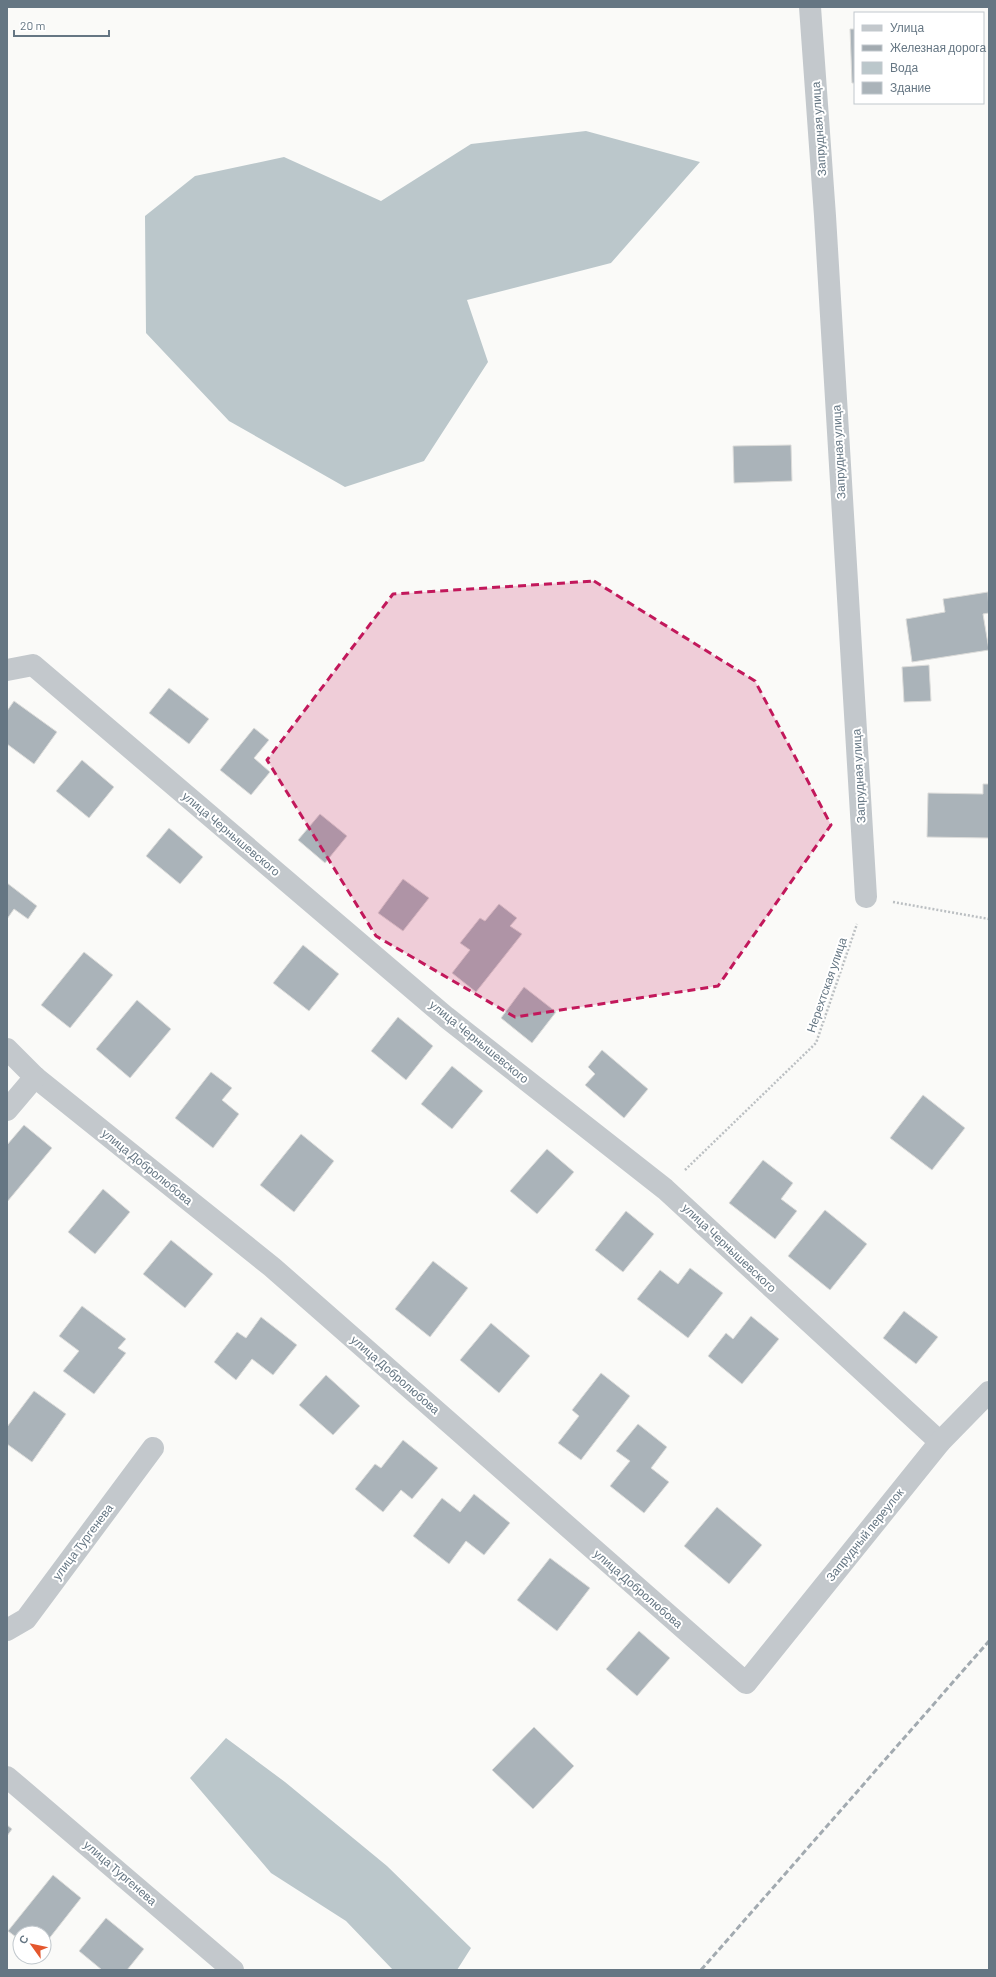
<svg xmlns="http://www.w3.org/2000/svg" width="996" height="1977" font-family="Barlow,sans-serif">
	<rect width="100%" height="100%" fill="#fafaf8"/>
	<g fill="#bbc7cb">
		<path d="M586 131 700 162 611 263 467 300 488 362 424 461 345 487 229 421 146 333 145 216 195 176 284 157 381 201 471 144Z"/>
		<path d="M226 1738 285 1782 387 1866 471 1948 457 1970H393L346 1921 271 1873 190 1778Z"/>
	</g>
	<g fill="#aab3b9" stroke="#dcdcda">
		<path d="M850 29H855V83H852Z"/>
		<path d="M791 445 792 481 734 483 733 446Z"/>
		<path d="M988 592 989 613 983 614 989 650 912 662 906 619 945 612 943 599Z"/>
		<path d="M929 665 931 701 904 702 902 667Z"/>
		<path d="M169 688 209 719 189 744 149 713Z"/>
		<path d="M14 701 57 732 34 764 7 744V711Z"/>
		<path d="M254 728 269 740 254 758 270 772 251 795 220 770Z"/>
		<path d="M82 760 114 787 89 818 56 791Z"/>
		<path d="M983 784H989V838L927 837 928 793 983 794Z"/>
		<path d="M320 814 347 836 325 863 298 840Z"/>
		<path d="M169 828 203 857 180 884 146 856Z"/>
		<path d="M403 879 429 898 403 931 378 913Z"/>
		<path d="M7 883 37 906 28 919 14 909 7 919Z"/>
		<path d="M499 904 517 918 510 926 522 934 476 992 452 973 470 950 460 943 480 918 485 921Z"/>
		<path d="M303 945 339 974 309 1011 273 983Z"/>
		<path d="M84 952 113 975 70 1028 41 1005Z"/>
		<path d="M524 987 556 1012 532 1043 501 1018Z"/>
		<path d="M137 1000 171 1029 130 1078 96 1049Z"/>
		<path d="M398 1017 433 1046 406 1080 371 1051Z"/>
		<path d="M602 1050 648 1089 624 1118 585 1085 595 1074 588 1067Z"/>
		<path d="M452 1066 483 1091 452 1129 421 1104Z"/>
		<path d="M211 1072 232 1088 222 1100 239 1114 213 1148 175 1118Z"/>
		<path d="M923 1095 965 1128 932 1170 890 1138Z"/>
		<path d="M24 1125 52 1148 7 1202V1145Z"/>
		<path d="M301 1134 334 1161 294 1212 260 1185Z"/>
		<path d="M547 1149 574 1172 537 1214 510 1191Z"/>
		<path d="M763 1160 793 1183 781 1199 797 1211 775 1239 729 1203Z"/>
		<path d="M103 1189 130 1212 95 1254 68 1232Z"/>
		<path d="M825 1210 867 1244 830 1290 788 1256Z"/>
		<path d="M626 1211 654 1234 623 1272 595 1250Z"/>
		<path d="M171 1240 213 1274 185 1308 143 1274Z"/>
		<path d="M433 1261 468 1288 430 1337 395 1309Z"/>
		<path d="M690 1268 723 1293 688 1338 637 1299 660 1270 678 1284Z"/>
		<path d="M82 1306 126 1339 118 1348 126 1353 94 1394 63 1371 79 1351 59 1336Z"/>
		<path d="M904 1311 938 1337 916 1364 883 1338Z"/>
		<path d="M751 1316 779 1339 742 1384 708 1356 726 1333 733 1339Z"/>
		<path d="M261 1317 297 1345 273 1375 252 1359 236 1380 214 1362 237 1332 246 1338Z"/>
		<path d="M491 1323 530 1356 499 1393 460 1360Z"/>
		<path d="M601 1373 630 1396 581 1460 558 1443 579 1416 572 1410Z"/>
		<path d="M326 1375 360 1406 333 1435 299 1405Z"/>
		<path d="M34 1391 66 1414 32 1462 7 1444V1427Z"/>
		<path d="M638 1424 667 1447 651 1468 669 1482 644 1513 610 1486 630 1461 616 1451Z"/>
		<path d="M403 1440 438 1468 412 1499 401 1490 383 1512 355 1489 375 1464 381 1468Z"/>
		<path d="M474 1494 510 1523 484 1555 466 1541 449 1564 413 1536 442 1498 460 1512Z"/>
		<path d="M717 1507 762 1545 729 1584 684 1546Z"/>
		<path d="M550 1558 590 1588 557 1631 517 1600Z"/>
		<path d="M639 1631 670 1658 637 1696 606 1669Z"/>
		<path d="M534 1727 574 1766 533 1809 492 1770Z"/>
		<path d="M7 1825 12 1829 7 1836Z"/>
		<path d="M53 1875 81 1898 44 1945V1933H20V1940L8 1931Z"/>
		<path d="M106 1918 144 1949 127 1970H102L79 1951Z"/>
	</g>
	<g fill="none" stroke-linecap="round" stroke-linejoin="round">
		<g stroke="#bbbfc2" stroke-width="2.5" stroke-dasharray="2 2" stroke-linecap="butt">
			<path d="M893 902 989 919"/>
			<path d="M685 1170 816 1043 857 924"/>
		</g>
		<g stroke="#c3c8cc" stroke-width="22">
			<path d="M810 7 825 216 866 897"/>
			<path d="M7 670 33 665 446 1017 665 1189 940 1442"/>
			<path d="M7 1049 35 1077 272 1267 746 1683 940 1442 989 1392"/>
			<path d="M7 1110 35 1077"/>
			<path d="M7 1630 26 1619 153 1448"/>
			<path d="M7 1777 233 1970"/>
		</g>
		<path stroke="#a2aab0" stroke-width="3" stroke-dasharray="6 3" stroke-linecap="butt" d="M701 1970 989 1641"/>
	</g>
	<path fill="#c2185b" fill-opacity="0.2" stroke="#c2185b" stroke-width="3" stroke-dasharray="8 5" stroke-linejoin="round" d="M594 581 755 681 831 825 718 986 515 1017 376 936 267 760 393 594Z"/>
	<g text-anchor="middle" stroke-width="4" stroke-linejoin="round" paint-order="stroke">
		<g font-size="12" fill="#657683" stroke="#fff">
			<text transform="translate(819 129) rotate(-94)" y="4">Запрудная улица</text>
			<text transform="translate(839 452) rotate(-93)" y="4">Запрудная улица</text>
			<text transform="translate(859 776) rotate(-93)" y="4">Запрудная улица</text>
			<text transform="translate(231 834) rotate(40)" y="4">улица Чернышевского</text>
			<text transform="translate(827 985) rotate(-71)" y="4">Нерехтская улица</text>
			<text transform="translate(479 1042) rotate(39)" y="4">улица Чернышевского</text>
			<text transform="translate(147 1167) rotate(39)" y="4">улица Добролюбова</text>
			<text transform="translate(729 1248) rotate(43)" y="4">улица Чернышевского</text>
			<text transform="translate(395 1375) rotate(41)" y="4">улица Добролюбова</text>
			<text transform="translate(865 1535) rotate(-51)" y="4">Запрудный переулок</text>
			<text transform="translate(83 1542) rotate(-53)" y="4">улица Тургенева</text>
			<text transform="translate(638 1589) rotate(41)" y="4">улица Добролюбова</text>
			<text transform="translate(120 1873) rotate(41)" y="4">улица Тургенева</text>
		</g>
	</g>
	<rect width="996" height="1977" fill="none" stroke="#657683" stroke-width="16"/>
	<rect x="854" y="12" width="130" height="92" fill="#ffffff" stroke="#c1c8cd"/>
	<rect x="862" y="25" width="20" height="6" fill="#c3c8cc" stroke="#c1c8cd"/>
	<text x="890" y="32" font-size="12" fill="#657683">Улица</text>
	<rect x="862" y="45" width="20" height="6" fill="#a2aab0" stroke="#c1c8cd"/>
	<text x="890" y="52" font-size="12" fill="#657683">Железная дорога</text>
	<rect x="862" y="62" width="20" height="12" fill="#bbc7cb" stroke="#c1c8cd"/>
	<text x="890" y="72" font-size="12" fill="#657683">Вода</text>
	<rect x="862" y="82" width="20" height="12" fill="#aab3b9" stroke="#c1c8cd"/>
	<text x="890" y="92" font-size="12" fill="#657683">Здание</text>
	<g transform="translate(32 1945) rotate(303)"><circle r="19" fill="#ffffff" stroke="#c1c8cd"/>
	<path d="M0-3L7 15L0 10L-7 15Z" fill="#e4572e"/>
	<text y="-6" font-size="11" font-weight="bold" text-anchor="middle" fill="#657683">С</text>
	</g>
	<path d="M14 30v6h95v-6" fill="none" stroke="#657683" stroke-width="2"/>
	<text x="20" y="30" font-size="12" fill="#657683" stroke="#ffffff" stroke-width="3" paint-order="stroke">20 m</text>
</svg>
